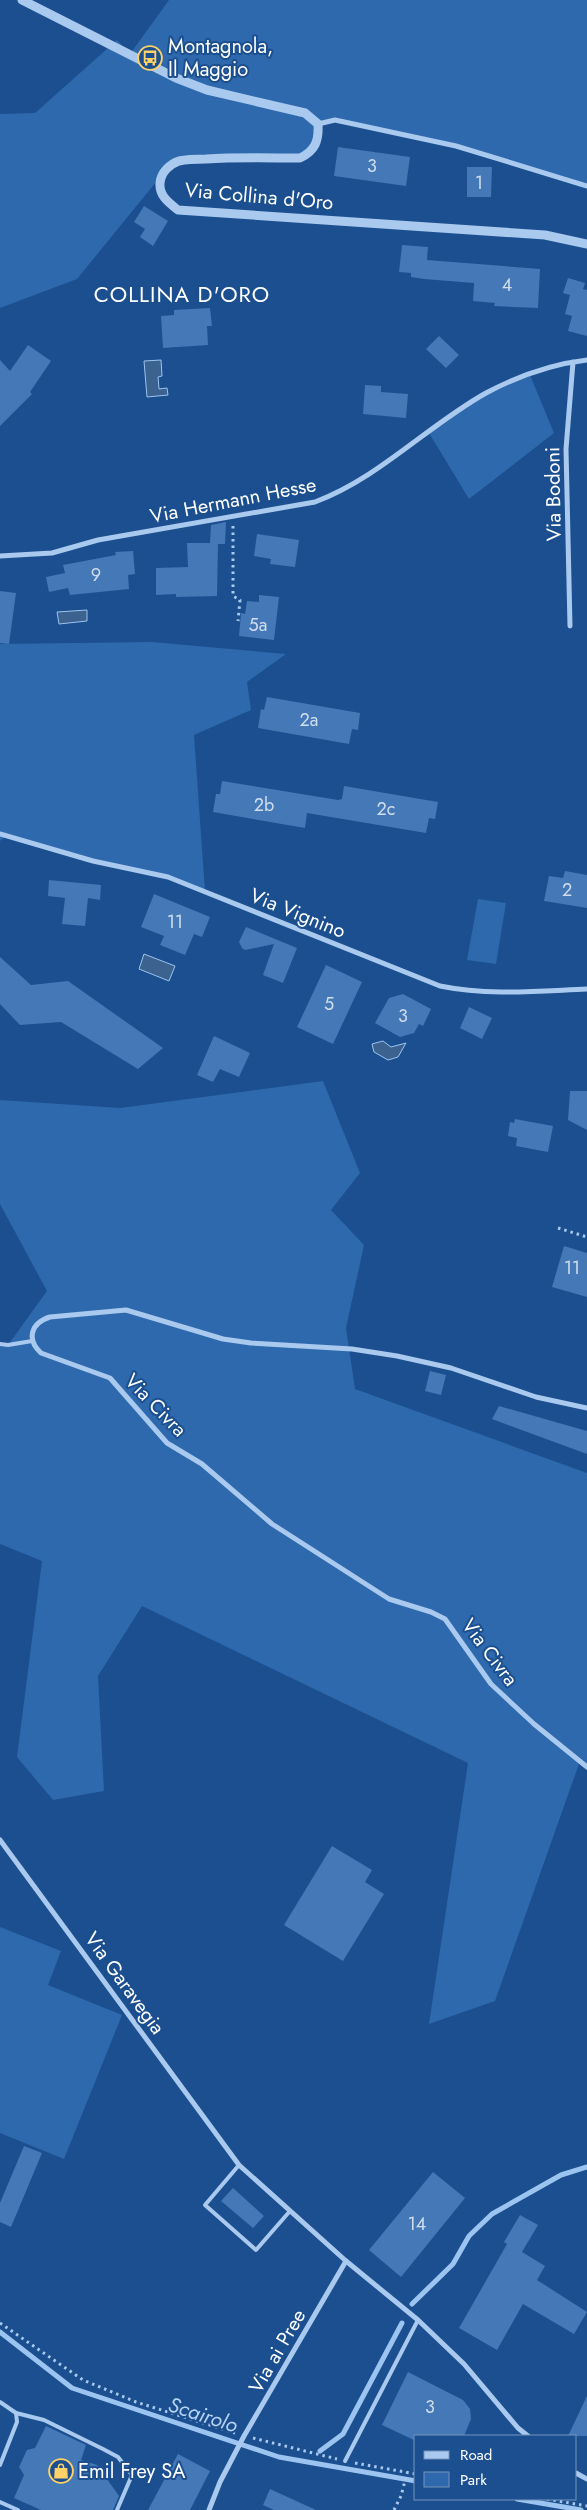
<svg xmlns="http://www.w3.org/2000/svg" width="587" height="2510" font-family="Jost,sans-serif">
	<rect width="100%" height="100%" fill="#1b4f8f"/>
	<g fill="#2e69ad">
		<path d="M169 0H587V186L456 146 335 120 318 124 309 154 180 161 165 171 77 279 0 308V114L35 113 117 40 130 54Z"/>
		<path d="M530 375 554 433 469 499 429 433 486 393Z"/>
		<path d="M152 642 286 654 247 682 251 710 194 735 205 891 168 877 93 861 6 836 0 841V644Z"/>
		<path d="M478 899 506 903 496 964 467 960Z"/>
		<path d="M323 1081 360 1173 331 1210 364 1245 346 1328 355 1389 587 1473V1767L580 1761 495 2001 429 2024 468 1763 142 1606 98 1676 104 1791 53 1800 17 1757 42 1561 0 1544V1344L8 1345 47 1291 0 1204V1100L120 1108Z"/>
		<path d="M0 1927 61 1951 48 1985 122 2015 64 2159 0 2133Z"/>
	</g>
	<g fill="#3c6290" stroke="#9cc4f0">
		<path d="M161 360 162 376 158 377 159 389 167 388 168 395 147 397 144 361Z"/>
		<path d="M87 610V621L59 624 57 612Z"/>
		<path d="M144 954 175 966 169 981 139 969Z"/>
		<path d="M383 1041 391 1047 406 1043 398 1057 388 1060 374 1052 372 1044Z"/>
	</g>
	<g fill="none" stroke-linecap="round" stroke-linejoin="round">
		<g stroke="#9cc4f0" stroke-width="5">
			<path d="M412 2304 453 2264 469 2236 492 2214 561 2175 587 2167"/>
			<path d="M0 2332 72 2388 279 2457 416 2481"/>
			<path d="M320 2451 343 2434 402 2323"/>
			<path d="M517 2499 581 2510"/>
		</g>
	</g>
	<g fill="#4478b7">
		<path d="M338 147 410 157 406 186 334 176Z"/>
		<path d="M467 167H492L491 197H467Z"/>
		<path d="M144 206 168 221 153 246 140 237 145 229 134 222Z"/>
		<path d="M402 245 428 247 427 260 540 269 538 308 494 306 495 303 473 301 474 283 424 279 411 277V273L399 272Z"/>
		<path d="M568 278 585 283 583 289 587 290V336L568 331 572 316 565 314 570 295 563 293Z"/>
		<path d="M210 308 212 326H207L208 345 163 348 161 316 174 315V310Z"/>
		<path d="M439 336 459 355 446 368 426 349Z"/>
		<path d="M28 345 51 361 30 392 32 394 0 426V360L10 371Z"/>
		<path d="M365 385 381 386V392L408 394 406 418 363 414Z"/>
		<path d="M226 522 225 544H218L217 596 176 597V594L156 595V568L188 567 187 543H210L211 525Z"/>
		<path d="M257 534 299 540 295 567 270 564 271 559 254 556Z"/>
		<path d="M133 551 135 574 128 575 129 589 70 595 68 588 49 592 46 577 65 573 63 565 116 555 115 552Z"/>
		<path d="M0 591 16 593 9 644 0 643Z"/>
		<path d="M259 595 279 597 274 640 239 636 241 613 245 614 247 601 259 602Z"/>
		<path d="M267 697 360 713 358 730 352 729 349 744 258 728 261 709 264 710Z"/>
		<path d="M222 781 338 800 342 799 344 786 438 802 435 819 429 818 426 833 313 814 307 813 305 828 213 812 216 794H220Z"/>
		<path d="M565 871 587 875V908L544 901 549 876 563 878Z"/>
		<path d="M49 880 101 885 100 900 88 898 85 926 62 924 65 898 48 896Z"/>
		<path d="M154 894 210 917 202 937 194 934 185 955 160 945 164 936 141 927Z"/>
		<path d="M246 927 297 948 283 983 263 975 274 944 245 950 242 948 239 942Z"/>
		<path d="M0 957 31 985 68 981 163 1048 138 1069 61 1022 20 1025 0 1004Z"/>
		<path d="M326 965 362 982 333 1044 297 1027Z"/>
		<path d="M403 994 431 1009 423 1026 419 1024 414 1033 400 1037 375 1023 389 998Z"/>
		<path d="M469 1007 492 1018 482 1039 460 1028Z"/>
		<path d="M214 1036 250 1053 239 1077 220 1069 213 1082 197 1075Z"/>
		<path d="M570 1091H587V1130L568 1120Z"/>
		<path d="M515 1119 553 1126 548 1152 516 1146 517 1138 508 1136 510 1122 514 1123Z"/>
		<path d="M564 1246 587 1253V1297L552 1287Z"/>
		<path d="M430 1371 446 1375 441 1395 425 1391Z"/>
		<path d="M499 1406 587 1431V1454L492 1419Z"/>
		<path d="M332 1846 372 1870 365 1882 384 1894 343 1961 284 1925Z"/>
		<path d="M24 2146 42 2153 11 2227 0 2222V2203Z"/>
		<path d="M433 2172 465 2198 401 2277 369 2250Z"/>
		<path d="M233 2188 264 2216 253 2228 221 2201Z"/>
		<path d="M520 2215 538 2225 522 2252 545 2266 537 2280 587 2312 574 2334 523 2304 497 2350 459 2328 507 2244 504 2242Z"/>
		<path d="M408 2372 463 2400 470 2409 471 2419 464 2436H416V2441L382 2425Z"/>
		<path d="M587 2396V2436H568Z"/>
		<path d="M46 2426 86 2445 81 2460 97 2465 119 2496 113 2510H41L14 2498 24 2475 19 2467 27 2450 35 2448Z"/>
		<path d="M178 2454 210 2471 190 2510H148Z"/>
		<path d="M270 2489 316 2510H274L263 2505Z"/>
	</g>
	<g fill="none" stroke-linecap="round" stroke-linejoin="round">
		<g stroke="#a9c9ee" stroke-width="3" stroke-dasharray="2.5 4" stroke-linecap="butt">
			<path d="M233 526V596L240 600 238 621"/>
			<path d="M558 1228 587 1237"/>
			<path d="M0 2323 83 2380 136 2402 235 2433"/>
			<path d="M253 2438 337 2459"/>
			<path d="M355 2463 416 2474"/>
			<path d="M547 2499 587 2506"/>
			<path d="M394 2510 401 2496 407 2473"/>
		</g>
		<g stroke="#a9c9ee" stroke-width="4">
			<path d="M0 1344 8 1345 32 1341"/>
			<path d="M239 2165 205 2205 256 2250 290 2211"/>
			<path d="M0 2402 16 2413 17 2422 0 2465"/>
			<path d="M16 2413 44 2420 103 2449 118 2457 132 2475 117 2510"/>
			<path d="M345 2461 418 2320"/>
			<path d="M0 2502 18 2510"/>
		</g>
		<g stroke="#a9c9ee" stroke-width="5">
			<path d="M318 124 335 120 456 146 587 186"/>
			<path d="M0 556 52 553 98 540 315 502C379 478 427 426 486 393 516 377 553 364 587 360"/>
			<path d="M570 626 566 449 573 362"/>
			<path d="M0 834 93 861 168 877 440 986C489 996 538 991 587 989"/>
			<path d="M587 1408 536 1397 451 1368 397 1356 352 1349 251 1343 223 1339 126 1310 50 1317C31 1323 26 1339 41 1353L110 1378 167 1443 202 1464 272 1524 389 1599 431 1612 445 1619 491 1684 534 1724 587 1767"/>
			<path d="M0 1840 239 2165 346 2261 418 2320 464 2364 518 2428 528 2436"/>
			<path d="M576 2473 587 2479"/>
			<path d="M209 2510 220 2482 244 2436 346 2261"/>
		</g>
		<path stroke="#a9c9ee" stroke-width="9" d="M22 0 176 78 207 90 305 113 318 124C319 141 315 151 300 158 269 158 237 157 206 159 198 159 188 159 179 161 170 164 161 172 160 183 159 196 169 203 178 210L545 235 587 244"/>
	</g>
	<defs>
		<g id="bus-ring" transform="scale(1.25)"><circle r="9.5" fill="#1b4f8f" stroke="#ffd166" stroke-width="1.5"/><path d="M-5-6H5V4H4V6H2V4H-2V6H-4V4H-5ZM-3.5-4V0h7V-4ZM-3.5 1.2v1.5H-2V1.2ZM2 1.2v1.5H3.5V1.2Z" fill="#ffd166"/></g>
		<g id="shop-ring" transform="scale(1.25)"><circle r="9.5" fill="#1b4f8f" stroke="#ffd166" stroke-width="1.5"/><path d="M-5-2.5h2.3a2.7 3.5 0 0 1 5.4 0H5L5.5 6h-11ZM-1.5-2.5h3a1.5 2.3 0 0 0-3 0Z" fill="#ffd166"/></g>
	</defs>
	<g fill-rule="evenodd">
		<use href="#bus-ring" x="150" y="58"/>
		<use href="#shop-ring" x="61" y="2471"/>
	</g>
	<g text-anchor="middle" stroke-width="4" stroke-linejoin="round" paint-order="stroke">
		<g font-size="18" fill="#d0dded">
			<text x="372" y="172">3</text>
			<text x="479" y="189">1</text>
			<text x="507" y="291">4</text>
			<text x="96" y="581">9</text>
			<text x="258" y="631">5a</text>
			<text x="309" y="726">2a</text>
			<text x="264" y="811">2b</text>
			<text x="386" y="815">2c</text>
			<text x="567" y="896">2</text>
			<text x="175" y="928">11</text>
			<text x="329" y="1010">5</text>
			<text x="403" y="1022">3</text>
			<text x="572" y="1274">11</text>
			<text x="417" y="2230">14</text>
			<text x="430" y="2413">3</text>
		</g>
		<g font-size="20" fill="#fff" stroke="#1b4f8f" text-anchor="start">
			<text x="168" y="53">Montagnola,<tspan x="168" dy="23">Il Maggio</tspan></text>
			<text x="78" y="2478">Emil Frey SA</text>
		</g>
		<g font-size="20" fill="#fff" stroke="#1b4f8f">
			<text transform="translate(259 196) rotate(5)" y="7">Via Collina d'Oro</text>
			<text transform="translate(553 494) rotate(-91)" y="7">Via Bodoni</text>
			<text transform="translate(233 500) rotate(-11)" y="7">Via Hermann Hesse</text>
			<text transform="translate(298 913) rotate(22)" y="7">Via Vignino</text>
			<text transform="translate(156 1405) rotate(46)" y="7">Via Civra</text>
			<text transform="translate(490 1652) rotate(53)" y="7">Via Civra</text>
			<text transform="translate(125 1983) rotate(54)" y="7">Via Garavegia</text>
			<text transform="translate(277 2351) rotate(-60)" y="7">Via ai Pree</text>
		</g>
		<g font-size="21" font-style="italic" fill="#b5d3f5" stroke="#1b4f8f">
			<text transform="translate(203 2415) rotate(18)" y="7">Scairolo</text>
		</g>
		<g font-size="22" letter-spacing="1" fill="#fff" stroke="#1b4f8f">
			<text x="182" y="302">COLLINA D'ORO</text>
		</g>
	</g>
	<rect x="414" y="2435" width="162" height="65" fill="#1b4f8f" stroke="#7695bc"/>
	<rect x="424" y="2451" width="25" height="8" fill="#a9c9ee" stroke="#7695bc"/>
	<text x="460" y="2460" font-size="15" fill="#ffffff">Road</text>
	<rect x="424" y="2472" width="25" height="15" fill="#2e69ad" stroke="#7695bc"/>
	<text x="460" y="2485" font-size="15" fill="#ffffff">Park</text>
</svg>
